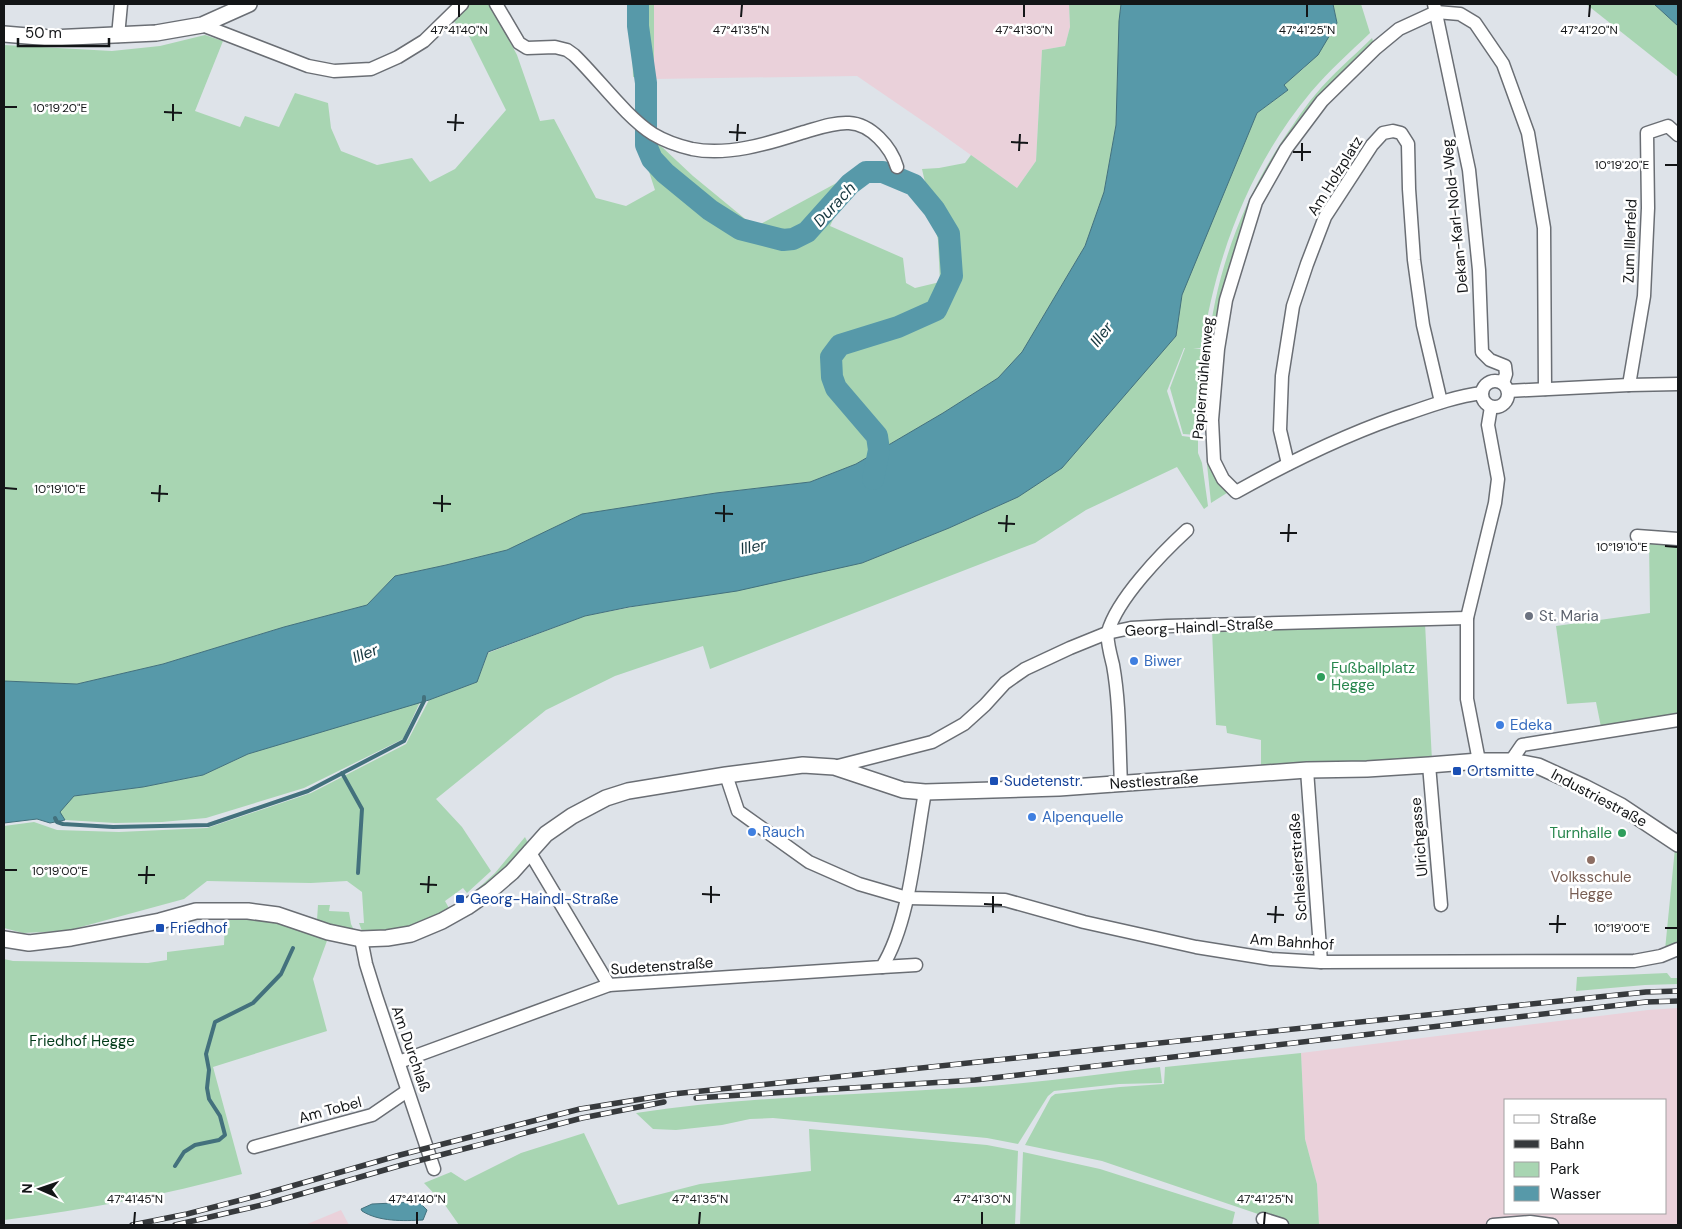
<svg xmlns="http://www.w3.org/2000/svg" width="1682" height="1229" font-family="'DM Sans',sans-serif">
	<rect width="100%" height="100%" fill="#dee3e9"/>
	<g fill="#ead1da" fill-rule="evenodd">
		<path d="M654 4H1069L1070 27 1065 46 1042 50 1036 161 1017 188 933 128 857 76 654 79Z"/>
		<path d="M1678 1008V1225H1319L1317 1184 1305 1139 1301 1053 1648 1010ZM1506 1100H1666V1213H1506Z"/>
		<path d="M341 1210 349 1225H305Z"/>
	</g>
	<g fill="#a8d5b2">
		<path d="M466 4H490L517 55 540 121 554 119 596 198 626 206 655 190 636 132 662 147 693 176 755 227 855 173 830 226 903 258 906 283 915 288 940 282 938 240 922 169 939 168 965 163 971 155 1017 188 1036 161 1042 50 1065 46 1070 27 1069 4H1121L1119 21 1116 125 1104 192 1085 246 1022 352 998 378 943 413 856 464 810 482 716 493 583 514 507 550 446 565 395 576 367 605 284 627 163 664 77 684 4 681V45L112 51 160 46 205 35 223 41 195 111 240 127 245 116 279 127 295 93 328 103 331 128 341 151 377 165 412 158 430 182 455 169 506 110 468 34 451 19Z"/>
		<path d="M631 4H654V79L633 77Z"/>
		<path d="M1333 4H1361L1370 33C1350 52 1329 71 1311 92 1250 165 1216 255 1202 348H1193L1201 349 1197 435 1183 434 1170 388 1185 348H1184L1167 391 1182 436 1198 438V453L1202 463 1208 506 1204 509 1177 467 1086 510 1035 543 710 669 703 646 615 676 546 710 436 799 462 827 491 871 467 893 463 888 445 901 450 910 412 929 363 934 359 923H364L362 892 347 881 311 883 207 881 184 899 66 931 23 933 4 928V826L34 822 57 830 119 832 207 828 311 793 406 744 429 700 477 682 488 653 585 616 862 563 949 528 1018 497 1176 336 1181 295 1257 113 1288 90 1283 85 1304 68 1337 23Z"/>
		<path d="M1586 4H1654L1678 26V77Z"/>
		<path d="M1372 38 1374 44 1345 73 1254 201 1214 348H1208C1216 267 1247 189 1295 122 1301 113 1308 103 1315 95 1332 74 1353 57 1372 38Z"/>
		<path d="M1213 463 1230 491 1211 503 1207 464Z"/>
		<path d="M1649 540 1678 543V715L1601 727 1596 702 1567 704 1556 626 1650 613Z"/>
		<path d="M1425 623 1432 761 1261 769V740L1227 733 1226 726 1216 725 1212 629Z"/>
		<path d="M420 702 403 739 304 788 206 818 162 822 115 823 65 820 59 812 74 796 143 787 203 775 248 754Z"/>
		<path d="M525 837 528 843 509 868 475 896 473 893 495 873Z"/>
		<path d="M1675 848 1678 851V943L1665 950Z"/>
		<path d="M318 905H330L329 911 349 912 351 924 356 934 331 927 317 920Z"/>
		<path d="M225 917 275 921 328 938 313 979 327 1031 213 1067 242 1174C164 1195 85 1210 4 1220V959L13 961 148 963 167 960V952L224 945Z"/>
		<path d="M1667 973 1671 978H1678V984L1645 985 1576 991 1577 977Z"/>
		<path d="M1301 1053 1305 1139 1317 1184 1319 1225H1290L1102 1161 1025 1145 1051 1097 1055 1094 1120 1087 1164 1084 1165 1067Z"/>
		<path d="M1160 1067 1162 1083 1119 1084 1054 1091 1048 1096 1018 1144 987 1138 773 1118 750 1119 722 1125 676 1130 653 1129 636 1113C748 1096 862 1095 975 1087 1037 1083 1099 1074 1160 1067Z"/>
		<path d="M809 1129 987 1145 1018 1151 1015 1225H459L445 1205 424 1183 451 1172 465 1181 521 1153 584 1133 618 1205 700 1184 811 1171Z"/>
		<path d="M1023 1152 1100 1169 1235 1212 1232 1225H1020Z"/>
	</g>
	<g fill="#5799a9" stroke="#43717d">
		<path d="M1121 4H1333L1337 23 1318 55 1284 85 1288 90 1257 113 1182 295 1176 336 1062 468 1018 497 949 528 862 563 737 591 629 607 585 616 488 652 477 682 429 700 248 754 203 775 143 787 74 796 60 812 65 820 50 823 37 819 4 823V681L77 684 163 664 284 627 367 605 395 576 446 565 507 550 582 514 716 493 810 482 856 464 943 413 998 378 1022 352 1085 246 1104 192 1116 125 1119 21Z"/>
		<path d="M1654 4H1678V26Z"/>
		<path d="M416 1202 421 1204 427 1210 423 1220C404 1221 379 1222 362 1211L361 1209 372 1204Z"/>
	</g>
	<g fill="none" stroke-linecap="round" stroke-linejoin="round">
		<g stroke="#43717d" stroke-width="4">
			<path d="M342 773 362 809 358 873"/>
			<path d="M55 818 57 822 63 824 113 827 208 825 308 791 404 741 424 701V697"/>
			<path d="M175 1166 184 1152 195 1145 219 1140 225 1135 220 1116 209 1099 207 1088 209 1070 206 1054 215 1022 253 1003 281 974 293 948"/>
		</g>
		<path stroke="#5799a9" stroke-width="22" d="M638 4V26L646 83V145L652 159 665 173 710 210 740 229 783 240 793 239 807 232 850 184 866 172H883L914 185 934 209 949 234 952 276 936 310 898 327 840 345 831 357 832 377 836 388 877 436 879 450 873 479"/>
		<g stroke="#6a6e74" stroke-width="15">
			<g id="minor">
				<path d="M496 4 519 43 527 48 555 47 567 50 574 55C598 78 626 117 653 134 663 140 679 146 692 149 727 156 767 144 801 133 816 129 833 122 849 123 871 124 891 147 897 167"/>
				<path d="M1434 4 1469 170 1479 270 1482 352 1490 360 1505 366 1506 374 1503 383"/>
				<path d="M202 25 308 66 334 71 371 69 398 57 424 41 462 4"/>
				<path d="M118 36 121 4"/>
				<circle cx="1495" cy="394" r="13"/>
				<path d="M1629 385 1644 296 1648 208 1647 133 1668 126 1678 135"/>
				<path d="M1508 391 1629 385 1678 384"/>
				<path d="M1482 393C1458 396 1435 404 1412 412 1350 432 1293 460 1236 492L1223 479 1214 461 1212 420 1218 349 1226 300 1256 202 1286 149 1322 101 1376 48 1399 29 1436 12 1460 14 1475 23 1503 64 1528 133 1544 228 1545 389"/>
				<path d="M1288 464 1280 430 1282 376 1293 306 1307 264 1325 217 1372 145 1383 133 1393 131 1401 133 1408 144 1409 189 1414 260 1423 325 1441 402"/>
				<path d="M1637 536 1678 539"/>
				<path d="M1479 761 1467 699V618L1495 503 1498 479 1488 425 1491 407"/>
				<path d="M1511 761 1522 745 1678 720"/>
				<path d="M1429 765 1441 905"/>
				<path d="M834 767 932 742 964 724 985 705 1005 683 1025 669 1070 648 1107 633 1131 628 1167 626 1467 618"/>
				<path d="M1307 770 1321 962"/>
				<path d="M726 775 738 811 809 862 859 884 907 898 1005 900 1084 922 1196 947 1271 959 1321 962 1634 961 1661 956 1678 949"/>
				<path d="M1121 784C1119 744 1120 704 1113 665 1111 657 1106 639 1108 632 1117 599 1162 553 1187 530"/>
				<path d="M529 851 609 985"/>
				<path d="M361 939 366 964 376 996 434 1169"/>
				<path d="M882 967 916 965"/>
				<path d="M399 1062 609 985 882 967C910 922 915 846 925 792"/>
				<path d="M254 1147 372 1115 407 1091"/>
				<path d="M1263 1219 1282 1225"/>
				<path d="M1493 1225 1530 1222 1552 1225"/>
			</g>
		</g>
		<g stroke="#6a6e74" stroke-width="18">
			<g id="tertiary">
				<path d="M4 34 51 38 156 33 202 25 249 4"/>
				<path d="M4 939 29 943 71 938 160 921 196 911H248L278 915 328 932 361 939 387 938 411 934 442 921 467 907 490 891 512 872 546 834 572 816 606 798 628 791 726 775 803 765 834 767 903 790 925 792 1059 788 1307 770 1367 769 1429 765 1479 761H1511L1538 766 1584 787 1621 806 1678 844"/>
			</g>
		</g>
		<use href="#minor" stroke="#fff" stroke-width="12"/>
		<use href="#tertiary" stroke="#fff" stroke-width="15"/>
		<g stroke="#373a3d" stroke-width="5.5">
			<g id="rail">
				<path d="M696 1098 975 1080 1646 1002 1678 1001"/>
				<path d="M132 1225 187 1214 264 1194 400 1155 580 1109 673 1094 1646 992 1678 991"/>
				<path d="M175 1225 266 1204 402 1165 582 1118 664 1102"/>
			</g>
		</g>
		<use href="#rail" stroke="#fff" stroke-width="4" stroke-dasharray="11" stroke-linecap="butt"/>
	</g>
	<path fill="none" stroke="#131517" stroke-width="2" d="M459 17V5M741 17 742 5M1024 17V5M1307 17V5M1589 17 1590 5M5 107H17M164 112 182 113M173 121V104M447 122 464 123M455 131 456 114M729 132 746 133M737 141 738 124M1011 142 1028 143M1019 151 1020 134M1293 152H1311M1302 161V143M1665 165H1677M5 488 17 489M151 493 168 494M159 502 160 485M433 503 451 504M442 512V495M715 513 733 514M724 522V505M998 523 1015 524M1006 532 1007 515M1280 533H1297M1288 542 1289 524M1665 546 1677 547M5 870H17M138 875H155M146 884 147 866M420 884 437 885M428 893 429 876M702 894 720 895M711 903V886M984 904 1002 905M993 913V896M1267 914 1284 915M1275 923 1276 906M1549 924H1566M1665 928H1677M1557 933 1558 915M134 1224 135 1212M417 1224V1212M699 1224 700 1212M982 1224V1212M1264 1224 1265 1212"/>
	<circle fill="#6b7280" stroke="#fff" stroke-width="2" cx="1529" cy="616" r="5"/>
	<g fill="#3f7fe0" stroke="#fff" stroke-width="2">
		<circle cx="1134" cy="661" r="5"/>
		<circle cx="1500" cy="725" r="5"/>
		<circle cx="1032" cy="817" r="5"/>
		<circle cx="752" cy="832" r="5"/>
	</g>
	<g fill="#2e9e5b" stroke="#fff" stroke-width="2">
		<circle cx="1321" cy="677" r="5"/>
		<circle cx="1622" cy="833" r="5"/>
	</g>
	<g fill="#1a4fb4" stroke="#fff" stroke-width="2">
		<rect x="1452" y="766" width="10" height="10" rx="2.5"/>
		<rect x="989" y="776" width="10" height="10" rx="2.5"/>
		<rect x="455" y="894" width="10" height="10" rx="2.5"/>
		<rect x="155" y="923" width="10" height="10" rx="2.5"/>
	</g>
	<circle fill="#8d6e63" stroke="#fff" stroke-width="2" cx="1591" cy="860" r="5"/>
	<g text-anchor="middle" stroke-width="5" stroke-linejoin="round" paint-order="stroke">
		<g font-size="15" fill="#131517" stroke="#fff">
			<text transform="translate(1335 176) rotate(-58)" y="5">Am Holzplatz</text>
			<text transform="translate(1455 216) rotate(-96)" y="5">Dekan-Karl-Nold-Weg</text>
			<text transform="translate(1630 241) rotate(-88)" y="5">Zum Illerfeld</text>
			<text transform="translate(1203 378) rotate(-85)" y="5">Papiermühlenweg</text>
			<text transform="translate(1199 627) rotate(-3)" y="5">Georg-Haindl-Straße</text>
			<text transform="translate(1154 781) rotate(-4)" y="5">Nestlestraße</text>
			<text transform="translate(1599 798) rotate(28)" y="5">Industriestraße</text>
			<text transform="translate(1419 837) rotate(-95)" y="5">Ulrichgasse</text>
			<text transform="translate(1298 867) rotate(-94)" y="5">Schlesierstraße</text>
			<text transform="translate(1292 942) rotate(4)" y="5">Am Bahnhof</text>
			<text transform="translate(662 966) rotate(-4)" y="5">Sudetenstraße</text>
			<text transform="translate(411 1049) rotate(71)" y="5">Am Durchlaß</text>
			<text transform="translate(330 1110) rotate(-15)" y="5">Am Tobel</text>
		</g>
		<g font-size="15" fill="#5b616d" stroke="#fff" text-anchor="start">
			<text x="1539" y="621">St. Maria</text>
		</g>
		<g font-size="15" fill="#366cbe" stroke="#fff" text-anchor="start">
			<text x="1144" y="666">Biwer</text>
			<text x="1510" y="730">Edeka</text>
			<text x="1042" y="822">Alpenquelle</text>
			<text x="762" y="837">Rauch</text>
		</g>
		<g font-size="15" fill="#27864d" stroke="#fff" text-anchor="start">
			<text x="1331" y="673">Fußballplatz<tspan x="1331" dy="17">Hegge</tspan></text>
			<text x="1612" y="838" text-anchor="end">Turnhalle</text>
		</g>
		<g font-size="15" fill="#164399" stroke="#fff" text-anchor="start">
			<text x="1467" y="776">Ortsmitte</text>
			<text x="1004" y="786">Sudetenstr.</text>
			<text x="470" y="904">Georg-Haindl-Straße</text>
			<text x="170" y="933">Friedhof</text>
		</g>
		<g font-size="15" fill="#785e54" stroke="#fff">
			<text x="1591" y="882">Volksschule<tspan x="1591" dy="17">Hegge</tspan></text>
		</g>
		<g font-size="15" fill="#043d1b" stroke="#fff">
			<text x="82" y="1046">Friedhof Hegge</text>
		</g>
		<g font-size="16" font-style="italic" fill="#15363e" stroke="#fff">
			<text transform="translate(834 204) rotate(-47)" y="6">Durach</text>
			<text transform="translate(1101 334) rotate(-52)" y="6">Iller</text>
			<text transform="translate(753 546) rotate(-11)" y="6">Iller</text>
			<text transform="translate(365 653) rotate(-21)" y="6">Iller</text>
		</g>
	</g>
	<g font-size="12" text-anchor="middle" fill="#131517" stroke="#fff" stroke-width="5" stroke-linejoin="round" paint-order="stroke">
		<text x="459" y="34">47°41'40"N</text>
		<text x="741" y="34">47°41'35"N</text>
		<text x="1024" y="34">47°41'30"N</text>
		<text x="1307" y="34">47°41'25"N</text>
		<text x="1589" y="34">47°41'20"N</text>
		<text x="60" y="112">10°19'20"E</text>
		<text x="1622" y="169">10°19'20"E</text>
		<text x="60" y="493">10°19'10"E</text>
		<text x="1622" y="551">10°19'10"E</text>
		<text x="60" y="875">10°19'00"E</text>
		<text x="1622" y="932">10°19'00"E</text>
		<text x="135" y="1203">47°41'45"N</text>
		<text x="417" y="1203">47°41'40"N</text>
		<text x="700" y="1203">47°41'35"N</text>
		<text x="982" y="1203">47°41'30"N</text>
		<text x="1265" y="1203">47°41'25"N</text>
	</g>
	<rect width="1682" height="1229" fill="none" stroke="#131517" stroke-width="10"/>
	<rect x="1504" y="1099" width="162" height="115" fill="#ffffff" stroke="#a1a1a2"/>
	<rect x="1514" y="1115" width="25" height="8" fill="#ffffff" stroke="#a1a1a2"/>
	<text x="1550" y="1124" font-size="15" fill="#131517">Straße</text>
	<rect x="1514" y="1140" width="25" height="8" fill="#373a3d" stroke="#a1a1a2"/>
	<text x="1550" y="1149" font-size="15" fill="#131517">Bahn</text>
	<rect x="1514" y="1162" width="25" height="15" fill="#a8d5b2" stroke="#a1a1a2"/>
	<text x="1550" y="1174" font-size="15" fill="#131517">Park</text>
	<rect x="1514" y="1186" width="25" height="15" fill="#5799a9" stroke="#a1a1a2"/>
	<text x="1550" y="1199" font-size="15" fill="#131517">Wasser</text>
	<g transform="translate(40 1189) rotate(272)" stroke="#ffffff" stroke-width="4" paint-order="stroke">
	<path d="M0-4L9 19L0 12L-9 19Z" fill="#131517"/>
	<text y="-8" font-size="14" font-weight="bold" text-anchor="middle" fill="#131517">N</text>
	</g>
	<path d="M18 38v8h91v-8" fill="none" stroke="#131517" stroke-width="2.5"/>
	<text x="25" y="38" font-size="15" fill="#131517" stroke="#ffffff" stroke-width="4" paint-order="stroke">50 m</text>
</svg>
